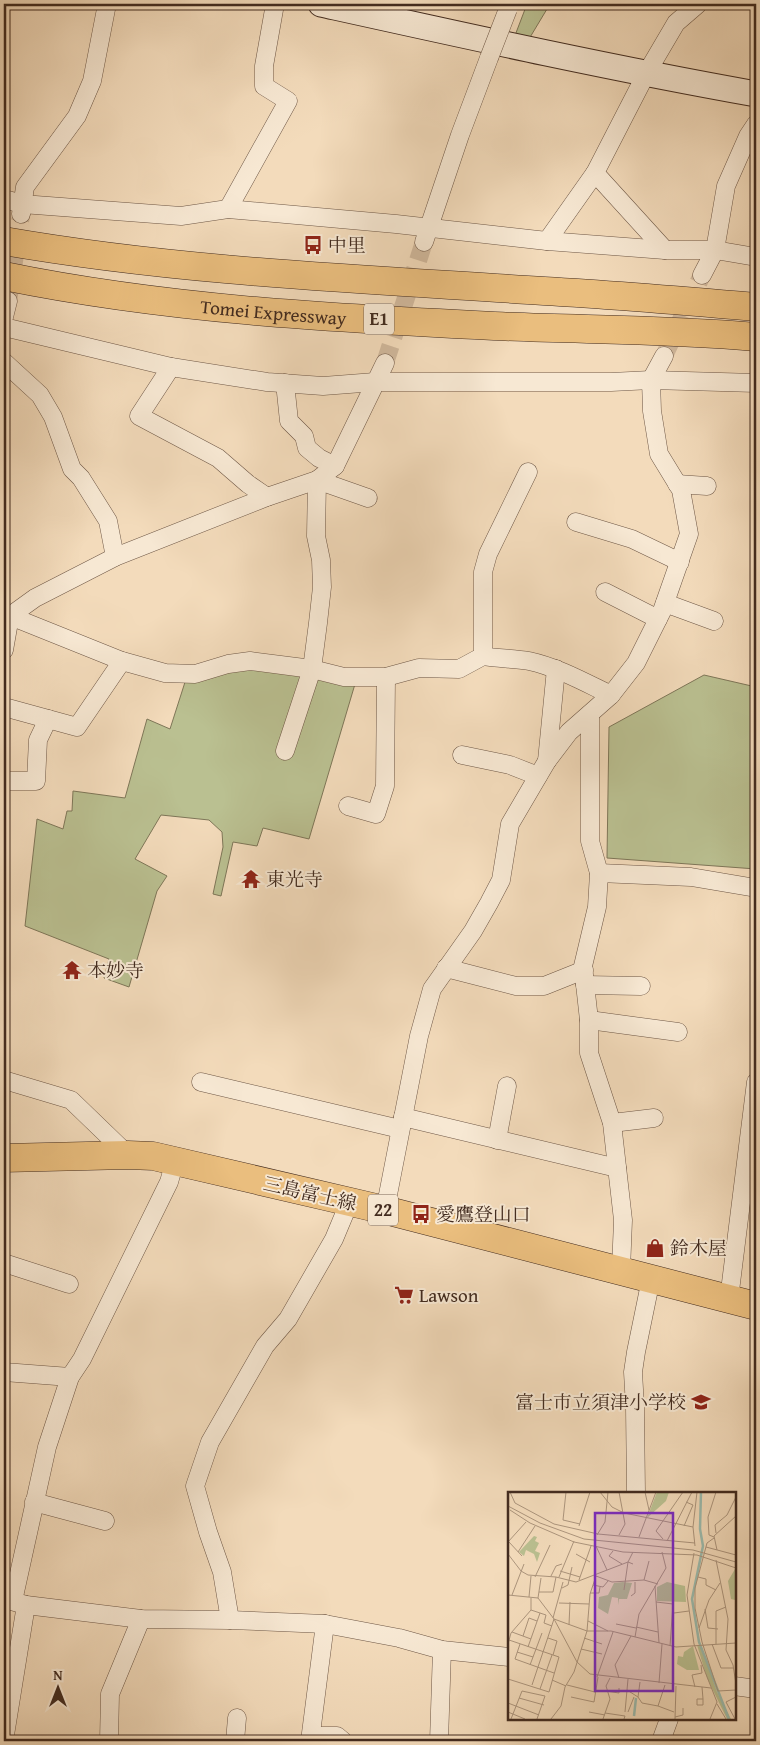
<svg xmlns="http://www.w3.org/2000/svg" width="760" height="1745" font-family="'Gentium Book Plus','Noto Serif JP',serif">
	<rect width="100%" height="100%" fill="#f3dbbb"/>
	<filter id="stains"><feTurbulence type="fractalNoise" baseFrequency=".004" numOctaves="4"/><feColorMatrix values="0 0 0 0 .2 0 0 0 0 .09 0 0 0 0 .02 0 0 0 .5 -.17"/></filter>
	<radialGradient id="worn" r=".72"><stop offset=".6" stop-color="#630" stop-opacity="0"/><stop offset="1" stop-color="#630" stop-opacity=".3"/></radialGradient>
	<g fill="#bac091" stroke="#7e7658">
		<path d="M527 4H550L523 49 511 46Z"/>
		<path d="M229 669H270L355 684 309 839 263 828 257 846 233 842 221 896 213 894 223 847 222 832 209 820 161 815 135 859 167 876 157 891 129 987 104 978 109 959 25 926 37 819 63 829 67 811H72L73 791 125 798 147 719 170 729 186 679Z"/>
		<path d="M704 675 756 687V869L607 858 609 727Z"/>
	</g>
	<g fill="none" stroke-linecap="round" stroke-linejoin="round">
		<g stroke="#d0b89c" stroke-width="18" stroke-dasharray="18 9" stroke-linecap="butt">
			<path d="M8 301 21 215"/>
			<path d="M664 356 702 275"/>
			<path d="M385 363 424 242"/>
		</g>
		<g stroke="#6e5746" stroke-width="19">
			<g id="street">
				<path d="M4 199 22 204 181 216 228 209 396 224 547 241 665 250H715L756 257"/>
				<path d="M228 209 288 101 264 86V66L275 4"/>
				<path d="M21 214 25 187 77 116 92 81 107 4"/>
				<path d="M547 241 595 173"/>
				<path d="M424 242 460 135 489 58"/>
				<path d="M665 250 595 173 646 74 676 23 698 4"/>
				<path d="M702 275 715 250 726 186 748 136 756 124"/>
				<path d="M4 317 8 301"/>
				<path d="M4 327 171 367 267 382 323 386 375 382H611L651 380 756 383"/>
				<path d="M4 362 40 395 53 417 72 469 81 478 108 521 115 557"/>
				<path d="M171 367 139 416 218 458 248 484 267 497"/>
				<path d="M285 383 289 421 304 436 307 448 319 458 335 466"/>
				<path d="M317 480 368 498"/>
				<path d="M677 484 707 486"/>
				<path d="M576 522 632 539 680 562"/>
				<path d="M605 592 658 619"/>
				<path d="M665 603 714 621"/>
				<path d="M10 616 122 661 165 673 195 674 228 664 250 661 312 669 344 677H386L419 668 459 669 483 656C498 659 513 658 529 661 557 667 584 682 611 695"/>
				<path d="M4 617 10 616 35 598 115 557 267 497 317 480 335 466 385 363"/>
				<path d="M4 650 10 616"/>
				<path d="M483 656V572L488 554 528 472"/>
				<path d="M4 707 77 727 122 661"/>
				<path d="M590 714V841L599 873 597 907 583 966 589 1020V1053L612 1123 623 1220 621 1270"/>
				<path d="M285 751 312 669 318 623 322 587 321 560 316 536 317 480"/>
				<path d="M462 755 510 765 538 776"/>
				<path d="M547 761 556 669"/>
				<path d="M4 781H36L38 740 48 719"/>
				<path d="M348 806 376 814 385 786 386 677"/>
				<path d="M599 873 691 877 756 888"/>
				<path d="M446 968 516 986H544L584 970"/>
				<path d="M585 985 641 986"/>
				<path d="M589 1020 678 1032"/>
				<path d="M4 1080 71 1100 128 1155"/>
				<path d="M201 1082 400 1129"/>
				<path d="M403 1117 617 1168"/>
				<path d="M612 1123 654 1118"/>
				<path d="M497 1140 507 1086"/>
				<path d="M385 1210 419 1036 432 989 473 931 489 903 501 880 510 824 547 761 569 732 611 695 636 663 662 611 689 534 681 490 659 454 652 411 651 380 664 356"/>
				<path d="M4 1263 69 1284"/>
				<path d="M729 1299 756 1082"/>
				<path d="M4 1372 70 1377"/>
				<path d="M636 1494 635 1407 633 1372 636 1352 651 1279"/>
				<path d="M34 1502 105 1521"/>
				<path d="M4 1599 26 1605 141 1619 230 1620 325 1624 399 1638 442 1650 509 1657"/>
				<path d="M13 1601 47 1447 70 1377 82 1359 169 1182 175 1161"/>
				<path d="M230 1620 222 1572 208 1532 195 1486 210 1442 265 1346 288 1319 334 1239 349 1203"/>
				<path d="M734 1686 756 1689"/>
				<path d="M311 1736H337L343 1741"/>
				<path d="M4 1741 26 1605"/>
				<path d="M109 1741 110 1694 141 1619"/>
				<path d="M235 1741 237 1718"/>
				<path d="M310 1741 325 1624"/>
				<path d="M439 1741 442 1650"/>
				<path d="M661 1741 669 1719"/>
			</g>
		</g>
		<g stroke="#422b1f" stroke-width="27">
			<path id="secondary" d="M321 4C466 36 610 68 756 94"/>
		</g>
		<g stroke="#422b1f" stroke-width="29">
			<path id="primary" d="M4 1158 128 1155 153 1156 385 1210 756 1306"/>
		</g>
		<g stroke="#422b1f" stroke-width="29">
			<g id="highway">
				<path d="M4 241C182 272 364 279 544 291 615 295 686 301 756 307"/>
				<path id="s1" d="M4 276C165 309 330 318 494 326 582 330 669 329 756 337"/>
			</g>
		</g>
		<use href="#street" stroke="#f7e8d3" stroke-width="18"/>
		<use href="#secondary" stroke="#f7e8d3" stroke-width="25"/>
		<use href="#primary" stroke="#eabe7e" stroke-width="28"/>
		<use href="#highway" stroke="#eabe7e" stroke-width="28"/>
		<g stroke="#6e5746" stroke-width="19" stroke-linecap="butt">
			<path id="street-bridge" d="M489 58 508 9"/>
		</g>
		<use href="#street-bridge" stroke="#f7e8d3" stroke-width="18"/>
	</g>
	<defs>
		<g id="bus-bare" transform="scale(1.5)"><path d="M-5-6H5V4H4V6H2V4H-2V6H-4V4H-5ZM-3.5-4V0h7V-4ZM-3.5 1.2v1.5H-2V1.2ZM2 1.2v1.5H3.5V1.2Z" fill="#8f2418" stroke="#f7e8d3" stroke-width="2.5" paint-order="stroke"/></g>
		<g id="temple-bare" transform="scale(1.5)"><path d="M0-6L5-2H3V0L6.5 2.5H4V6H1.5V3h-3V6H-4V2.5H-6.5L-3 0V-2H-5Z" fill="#8f2418" stroke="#f7e8d3" stroke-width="2.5" paint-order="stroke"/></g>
		<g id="shop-bare" transform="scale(1.5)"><path d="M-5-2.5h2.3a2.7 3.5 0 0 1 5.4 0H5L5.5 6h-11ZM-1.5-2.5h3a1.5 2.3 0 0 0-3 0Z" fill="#8f2418" stroke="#f7e8d3" stroke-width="2.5" paint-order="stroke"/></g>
		<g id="supermarket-bare" transform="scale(1.5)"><path d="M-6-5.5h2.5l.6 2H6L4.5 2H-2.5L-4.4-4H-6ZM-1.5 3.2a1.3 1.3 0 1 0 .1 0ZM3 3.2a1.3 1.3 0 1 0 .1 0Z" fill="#8f2418" stroke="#f7e8d3" stroke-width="2.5" paint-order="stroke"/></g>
		<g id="school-bare" transform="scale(1.5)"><path d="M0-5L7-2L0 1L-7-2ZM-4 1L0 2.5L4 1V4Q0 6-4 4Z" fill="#8f2418" stroke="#f7e8d3" stroke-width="2.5" paint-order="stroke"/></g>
	</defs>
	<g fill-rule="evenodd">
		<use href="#bus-bare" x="313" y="245"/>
		<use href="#temple-bare" x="251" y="879"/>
		<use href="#temple-bare" x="72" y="970"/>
		<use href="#bus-bare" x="421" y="1214"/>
		<use href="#shop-bare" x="655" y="1248"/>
		<use href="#supermarket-bare" x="404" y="1295"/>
		<use href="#school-bare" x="701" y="1402"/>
	</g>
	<g text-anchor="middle" stroke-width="4" stroke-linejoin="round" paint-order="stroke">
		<g fill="#f7e8d3" stroke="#786455" stroke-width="1">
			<rect x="364" y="303.5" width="30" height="31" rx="4"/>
			<rect x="368" y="1194.5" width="30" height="31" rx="4"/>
		</g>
		<g font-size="18" font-weight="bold" fill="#422b1f">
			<text x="379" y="325">E1</text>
			<text x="383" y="1216">22</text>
		</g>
		<g font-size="19" fill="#422b1f" stroke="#f7e8d3" text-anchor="start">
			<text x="328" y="252">中里</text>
			<text x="266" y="886">東光寺</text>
			<text x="87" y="977">本妙寺</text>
			<text x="436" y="1221">愛鷹登山口</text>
			<text x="670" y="1255">鈴木屋</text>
			<text x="419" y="1302">Lawson</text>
			<text x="686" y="1409" text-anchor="end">富士市立須津小学校</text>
		</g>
		<g font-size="19" fill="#422b1f" stroke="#f7e8d3">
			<text dy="7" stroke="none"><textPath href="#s1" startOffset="272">Tomei Expressway</textPath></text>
			<text transform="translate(310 1193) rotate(13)" y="7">三島富士線</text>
		</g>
	</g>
	<g transform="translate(508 1492)">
		<rect width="228" height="228" fill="#f3dbbb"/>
		<path d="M149 0H161L158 9 139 26ZM26 44 29 45 27 49 31 51 27 59 32 61 29 70 26 62 18 58 16 64 11 60ZM227 77V108L223 107 220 89ZM115 90 124 91 119 107H111L110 113V106L104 105 100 122 90 116 91 105 100 103 106 91ZM159 90 177 94 178 110 149 109V95ZM189 153H193L209 200 223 227H219L199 186ZM185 154 191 178H179L169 172 170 164 175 165 176 160Z" fill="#bac091"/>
		<path fill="none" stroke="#9bbbae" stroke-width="2.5" d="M193 0 192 37 195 54 184 107 191 150 221 227M126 224 128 206"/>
		<path fill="none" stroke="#ac957d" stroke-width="1" d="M2 0 7 11 46 32 90 42 187 51M58 0 55 28 72 32M92 0 104 15 116 21 185 35M137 0 141 18M0 14 32 31 76 47 185 58 228 70M2 18 22 31 66 50 115 60 189 63 228 76M71 34 82 0M176 34 185 13 178 10M208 41 207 33 219 23 228 5M89 43 97 30 100 0M111 43 117 32 111 0M131 45 148 0M206 45 201 43 200 25 208 0M206 46 199 51 187 96V116L194 150 210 199 228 198M155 47 148 39 175 0M159 49 184 0M0 50 18 30M1 50 14 64M88 54 99 78M187 54 185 35 189 0M198 55 228 63M209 58 206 44 228 24M105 59 101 64 114 72M10 60 27 34M186 61 179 103 186 152M0 62 13 79 20 83 48 85 68 90 120 70 125 72M68 62 82 70M208 68 220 127 218 158 225 173 228 192M52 79 72 85M43 84 48 74 54 72M88 84 104 90 136 88 150 92M27 85 42 53M51 85 66 49M190 85 198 87V93L208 98M71 88 83 54M136 88 141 69M85 93 95 95 100 89M147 94 151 151M54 96 60 93 64 75M116 98 120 70 125 60M31 100H45L48 85M82 101H91L92 95M0 103 30 106 46 127 79 139H103L168 155 228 151M4 103 16 72M123 104 127 101V90M21 105 23 84M30 106 33 86M148 110 165 112 162 154M51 111 81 112M197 117 200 136 210 137M23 118 38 123 36 131 44 134M166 121 181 119M45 126 55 90M46 127 69 170 82 182 203 196M80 129 100 139M108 132 128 136M61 133 62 110M128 135 150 140M191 136 201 108 212 91M4 140 23 147M15 144 21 126 29 129M127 145 131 122 158 76 154 60M40 146 49 149 45 163M76 146 94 152M0 152 3 141 23 118V106M12 152 7 167 46 181M186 152 209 210 202 227M204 152 213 176H225M208 152V119L218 115M20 155 32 121M73 157 94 162M9 160 25 165M22 173 34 141M89 185 105 140M111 186 107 173 123 144M0 187 41 200 51 165 1 148M44 188 58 194M151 191 154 152M24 193 46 127M59 193 87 200M157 193 150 214 166 220M187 195 184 183 194 181 193 173M194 195 195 207V213H189V207H195M32 197 44 163M119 198 130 205 132 190M98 199 111 201V196M63 205 86 210 90 185M130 205 134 211 150 214M11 206 36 213M0 211 31 223M209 212 218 227M0 220 17 227M81 220 97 223M117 220 120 187M120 220 126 205M97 221 117 224 116 227M167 225 175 223V216M3 227 14 199 37 204 29 227M43 227 53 214 57 195 66 180 79 139 82 102 88 84M95 227 102 207 98 194 102 186M167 227 168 194M227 227 218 210 228 205"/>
		<path fill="#7b2cbf" fill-opacity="0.15" stroke="#7b2cbf" stroke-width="2.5" d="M87 21H165V199H87Z"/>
		<rect width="228" height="228" fill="none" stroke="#422b1f" stroke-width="2.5"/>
	</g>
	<rect width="760" height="1745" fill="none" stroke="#f3dbbb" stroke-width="20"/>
	<rect x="5" y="5" width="750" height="1735" fill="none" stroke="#422b1f" stroke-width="2.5"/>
	<rect x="10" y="10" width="740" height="1725" fill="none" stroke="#422b1f"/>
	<g transform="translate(58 1688)" stroke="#f7e8d3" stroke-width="4" paint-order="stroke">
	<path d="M0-4L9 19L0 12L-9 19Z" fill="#422b1f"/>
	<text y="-8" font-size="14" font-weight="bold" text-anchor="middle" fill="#422b1f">N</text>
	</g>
	<rect width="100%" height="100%" filter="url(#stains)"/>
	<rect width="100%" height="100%" fill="url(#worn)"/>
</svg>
